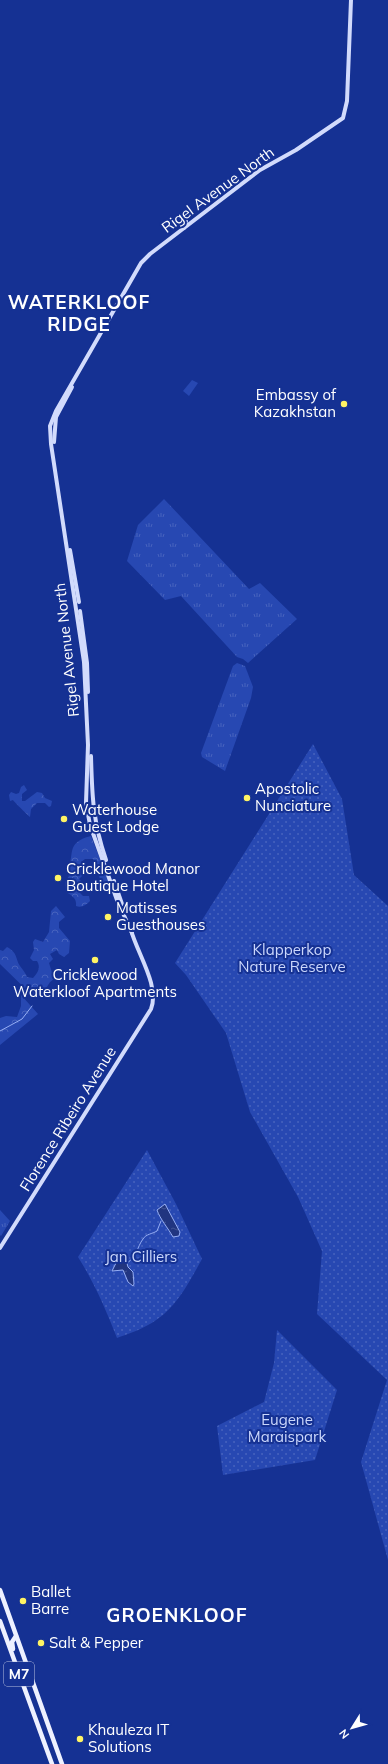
<svg xmlns="http://www.w3.org/2000/svg" width="388" height="1764" font-family="Mulish,sans-serif">
	<defs>
		<pattern id="grass-tufts" width="24" height="20" patternUnits="userSpaceOnUse"><rect width="24" height="20" fill="#2748b2"/><path d="M3 7l-1-3M5 7V3M7 7l1-3M15 17l-1-3M17 17v-4M19 17l1-3" fill="none" stroke="#4763be"/></pattern>
		<pattern id="forest-crowns" width="20" height="18" patternUnits="userSpaceOnUse"><rect width="20" height="18" fill="#2748b2"/><path d="M2 6a3 3 0 1 1 6 0M12 15a3 3 0 1 1 6 0" fill="none" stroke="#4763be"/></pattern>
		<pattern id="park-dots" width="8" height="8" patternUnits="userSpaceOnUse"><rect width="8" height="8" fill="#2748b2"/><path d="M2 2h.1M6 6h.1" fill="none" stroke="#4763be" stroke-width="1.8" stroke-linecap="round"/></pattern>
		<pattern id="water-ripples" width="26" height="14" patternUnits="userSpaceOnUse"><rect width="26" height="14" fill="#213580"/><path d="M2 4q2-2 4 0t4 0M15 11q2-2 4 0t4 0" fill="none" stroke="#425393"/></pattern>
	</defs>
	<rect width="100%" height="100%" fill="#153193"/>
	<g fill="url(#grass-tufts)">
		<path d="M164 499 249 589 260 583 297 619 248 663 243 659 237 657 181 596 165 600 127 561 138 525Z"/>
		<path d="M237 663 245 666 253 687 251 698 225 771 202 757 201 753 233 666Z"/>
		<path d="M0 1210 10 1221 1 1236 0 1235Z"/>
	</g>
	<g fill="url(#forest-crowns)">
		<path d="M24 785 27 790 22 794V801H25L37 792 42 793 45 798 52 801 51 806 49 807 45 803H37L31 809 30 817C29 816 15 803 13 800L10 801 9 795 11 792 16 794 19 793 21 787Z"/>
		<path d="M91 836 111 887 108 889 101 886 98 869 94 865 93 859H85L81 862 80 869 86 872 79 879 85 885 80 893 83 896H89L90 901C86 905 82 908 76 906 77 898 71 895 66 892L65 882 69 876 67 871C76 855 64 843 91 836Z"/>
		<path d="M56 906 65 917 59 922V928L70 941 69 953 64 957 59 954 57 950 50 954 53 959 49 963 54 979C45 984 47 995 36 999L0 964V950L3 951 7 947C18 953 15 958 20 966 23 970 25 972 27 977L33 978C38 973 41 967 37 961H33L30 958 34 950 33 942 35 939 43 942 49 932 51 911Z"/>
		<path d="M21 995 38 1014 0 1045V1018L6 1016 17 1017 21 1006Z"/>
	</g>
	<g fill="url(#park-dots)">
		<path d="M313 744 342 799 354 875 388 906V1560L361 1462 387 1380 317 1314 322 1251 298 1197 250 1112 226 1033 186 975 175 963Z"/>
		<path d="M147 1150 176 1204 202 1259C188 1284 175 1311 148 1325 138 1331 127 1334 117 1338 106 1310 94 1282 78 1257Z"/>
		<path d="M277 1330 337 1390 315 1460 223 1475 217 1426 264 1402 274 1363Z"/>
	</g>
	<path fill="#2748b2" d="M192 380 198 383 189 396 183 391Z"/>
	<g fill="url(#water-ripples)" stroke="#96aef4">
		<path d="M165 1204 180 1232 179 1236 173 1237C168 1228 160 1219 157 1210Z"/>
		<path d="M125 1256 128 1267 133 1272 134 1284 133 1286 128 1282 123 1270 112 1271 117 1261Z"/>
	</g>
	<g fill="none" stroke-linecap="round" stroke-linejoin="round">
		<g stroke="#96aef4" stroke-width="1">
			<path d="M0 1031 22 1019 32 1006"/>
			<path d="M127 1263C137 1257 137 1247 143 1239 146 1234 152 1234 157 1231L161 1221"/>
		</g>
		<g stroke="#d2dbfc" stroke-width="4">
			<path d="M180 217 186 221 184 228"/>
			<path d="M54 442 56 417 72 387"/>
			<path d="M70 550 79 602"/>
			<path d="M80 611 87 663 88 692"/>
			<path d="M91 756C92 796 93 822 106 860"/>
			<path d="M114 881 123 907"/>
			<path d="M132 933 117 900 90 825 86 803 88 745 84 662 51 444 50 426 56 411 141 263 150 254 260 170 296 150 343 118 347 101 351 0"/>
			<path d="M0 1248 151 1009C160 986 137 953 131 930"/>
		</g>
		<g stroke="#eef1ff" stroke-width="4.5">
			<path d="M0 1590 62 1764"/>
			<path d="M0 1621 52 1764"/>
			<path d="M13 1649 12 1642 16 1636"/>
		</g>
	</g>
	<g fill="#fff464" stroke="#153193" stroke-width="1.5">
		<circle cx="344" cy="404" r="4"/>
		<circle cx="247" cy="798" r="4"/>
		<circle cx="64" cy="819" r="4"/>
		<circle cx="58" cy="878" r="4"/>
		<circle cx="108" cy="917" r="4"/>
		<circle cx="95" cy="960" r="4"/>
		<circle cx="23" cy="1601" r="4"/>
		<circle cx="41" cy="1643" r="4"/>
		<circle cx="80" cy="1739" r="4"/>
	</g>
	<g text-anchor="middle" stroke-width="4" stroke-linejoin="round" paint-order="stroke">
		<rect fill="#153193" stroke="#b9c1df" stroke-width="1" x="4" y="1662" width="30" height="24" rx="3"/>
		<g font-size="14" font-weight="bold" fill="#fff">
			<text x="19" y="1679">M7</text>
		</g>
		<g font-size="15" fill="#fff" stroke="#153193">
			<text transform="translate(218 190) rotate(-36)" y="5">Rigel Avenue North</text>
			<text transform="translate(67 650) rotate(-96)" y="5">Rigel Avenue North</text>
			<text transform="translate(68 1119) rotate(-58)" y="5">Florence Ribeiro Avenue</text>
		</g>
		<g font-size="15" fill="#fff" stroke="#153193" text-anchor="start">
			<text x="336" y="400" text-anchor="end">Embassy of<tspan x="336" dy="17">Kazakhstan</tspan></text>
			<text x="255" y="794">Apostolic<tspan x="255" dy="17">Nunciature</tspan></text>
			<text x="72" y="815">Waterhouse<tspan x="72" dy="17">Guest Lodge</tspan></text>
			<text x="66" y="874">Cricklewood Manor<tspan x="66" dy="17">Boutique Hotel</tspan></text>
			<text x="116" y="913">Matisses<tspan x="116" dy="17">Guesthouses</tspan></text>
			<text x="95" y="980" text-anchor="middle">Cricklewood<tspan x="95" dy="17">Waterkloof Apartments</tspan></text>
			<text x="31" y="1597">Ballet<tspan x="31" dy="17">Barre</tspan></text>
			<text x="49" y="1648">Salt &amp; Pepper</text>
			<text x="88" y="1735">Khauleza IT<tspan x="88" dy="17">Solutions</tspan></text>
		</g>
		<g font-size="15" fill="#cbd7fc" stroke="#153193">
			<text x="292" y="955">Klapperkop<tspan x="292" dy="17">Nature Reserve</tspan></text>
			<text x="141" y="1262">Jan Cilliers</text>
			<text x="287" y="1425">Eugene<tspan x="287" dy="17">Maraispark</tspan></text>
		</g>
		<g font-size="19" font-weight="bold" letter-spacing="1" fill="#fff" stroke="#153193">
			<text x="79" y="309">WATERKLOOF<tspan x="79" dy="22">RIDGE</tspan></text>
			<text x="177" y="1622">GROENKLOOF</text>
		</g>
	</g>
	<g transform="translate(352 1728) rotate(233)" stroke="#153193" stroke-width="3" paint-order="stroke">
	<path d="M0-3L7 15L0 10L-7 15Z" fill="#ffffff"/>
	<text y="-6" font-size="11" font-weight="bold" text-anchor="middle" fill="#ffffff">N</text>
	</g>
</svg>
